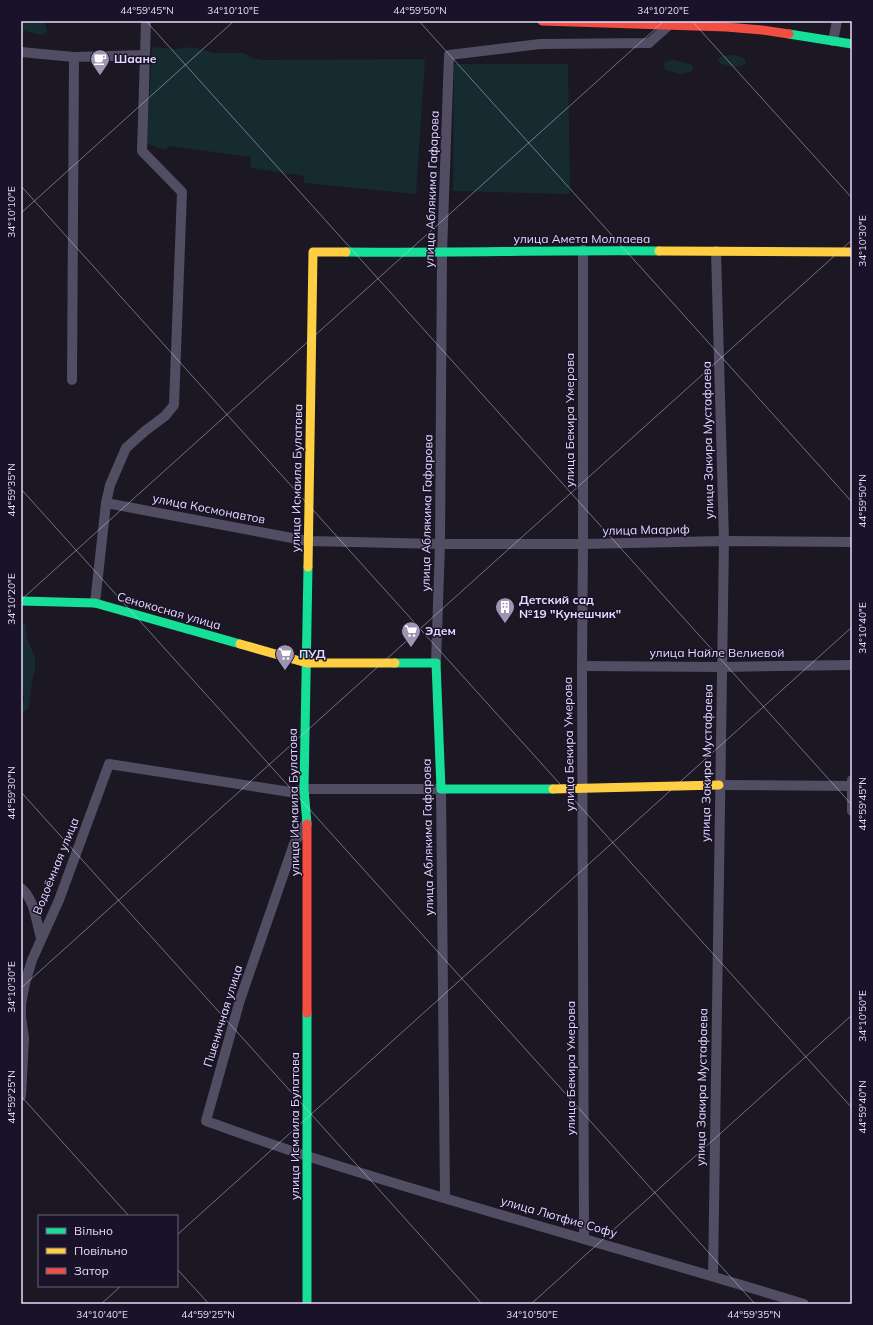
<svg xmlns="http://www.w3.org/2000/svg" width="873" height="1325" font-family="Mulish,sans-serif">
	<rect width="100%" height="100%" fill="#1b1723"/>
	<g fill="#162b2f">
		<path d="M21 21 43 22 45 23 47 31 45 34 41 35 21 30Z"/>
		<path d="M152 47 175 49 193 47 214 53H242L248 55 251 58 263 60 425 59 416 194 304 183V176L250 168 251 157 169 146 166 150 155 147 153 145 147 144Z"/>
		<path d="M733 55 744 58 746 62C740 70 730 65 721 64L718 59 722 56Z"/>
		<path d="M672 60 683 62 692 65 693 71 682 74 666 70 663 65 666 61Z"/>
		<path d="M454 64H568L570 194 453 191Z"/>
		<path d="M21 619 26 626 27 638 35 658V670L32 682 29 707 27 710 21 713V703L24 701V697L21 690Z"/>
	</g>
	<g fill="none" stroke-linecap="round" stroke-linejoin="round">
		<g stroke="#514d62" stroke-width="10">
			<path d="M833 41 837 21"/>
			<path d="M21 52 74 57 145 55 146 21"/>
			<path d="M583 250V544L582 666 584 1238"/>
			<path d="M72 380 74 57"/>
			<path d="M106 503 308 541 440 544H583L724 541 852 542"/>
			<path d="M95 603 106 503 110 485 126 448 145 431 165 416 174 405 182 192 142 151 145 55"/>
			<path d="M436 663 440 544 442 253 449 55 540 44 649 43 668 26"/>
			<path d="M582 666 721 667 852 665"/>
			<path d="M852 780V811"/>
			<path d="M719 785 852 786"/>
			<path d="M306 823 294 844 240 1000 206 1121C240 1133 273 1145 307 1156 472 1209 639 1253 804 1304"/>
			<path d="M21 888C35 900 36 921 41 938"/>
			<path d="M21 1096 24 1038 21 1017V1004L25 983 32 960 59 900 109 764 290 792 304 789H441L445 1198"/>
			<path d="M713 1276 724 541 716 251"/>
		</g>
		<g stroke="#16e098" stroke-width="9">
			<path d="M789 34 852 44"/>
			<path d="M346 252C450 253 555 250 659 251"/>
			<path d="M21 601 95 603 240 644"/>
			<path d="M395 663H436L441 789H553"/>
			<path d="M307 824 304 789 308 567"/>
			<path d="M307 1013V1304"/>
		</g>
		<g stroke="#ffcf43" stroke-width="9">
			<path d="M659 251 852 252"/>
			<path d="M308 567 313 252H346"/>
			<path d="M240 644 307 663H395"/>
			<path d="M553 789 719 785"/>
		</g>
		<g stroke="#f24e42" stroke-width="9">
			<path d="M542 21 726 27 762 30 789 34"/>
			<path d="M307 824V1013"/>
		</g>
	</g>
	<path fill="none" stroke="#e4dbfd" stroke-width="1" stroke-opacity="0.45" d="M146 21 852 805M419 21 852 502M692 21 852 198M21 186 852 1108M21 213 234 21M21 489 755 1304M21 600 664 21M21 792 482 1304M21 988 852 240M21 1096 129 1216M177 1235 852 627M177 1269 209 1304M101 1304 121 1286M531 1304 852 1015"/>
	<defs>
		<g id="cafe-pin" transform="scale(1)"><path d="M0 17L-7.5 6A9.5 9.5 0 1 1 7.5 6Z" fill="#9e96b1" stroke="#191228"/><path d="M-5.5-4.5H6V0H3Q3 3.5 0 3.5H-2.5Q-5.5 3.5-5.5 0ZM3-3.2v2h1.7v-2ZM-6 4.5H4V6H-6Z" fill="#fff"/></g>
		<g id="building-pin" transform="scale(1)"><path d="M0 17L-7.5 6A9.5 9.5 0 1 1 7.5 6Z" fill="#9e96b1" stroke="#191228"/><path d="M-4-6H4V6H1V3H-1V6H-4ZM-2.5-4.3h1.7v1.8h-1.7ZM.8-4.3h1.7v1.8H.8ZM-2.5-1h1.7V.8h-1.7ZM.8-1h1.7V.8H.8Z" fill="#fff"/></g>
		<g id="supermarket-pin" transform="scale(1)"><path d="M0 17L-7.5 6A9.5 9.5 0 1 1 7.5 6Z" fill="#9e96b1" stroke="#191228"/><path d="M-6-5.5h2.5l.6 2H6L4.5 2H-2.5L-4.4-4H-6ZM-1.5 3.2a1.3 1.3 0 1 0 .1 0ZM3 3.2a1.3 1.3 0 1 0 .1 0Z" fill="#fff"/></g>
	</defs>
	<g fill-rule="evenodd">
		<use href="#cafe-pin" x="100" y="59"/>
		<use href="#building-pin" x="505" y="607"/>
		<use href="#supermarket-pin" x="411" y="631"/>
		<use href="#supermarket-pin" x="285" y="654"/>
	</g>
	<g text-anchor="middle" stroke-width="3" stroke-linejoin="round" paint-order="stroke">
		<g font-size="12" font-weight="bold" fill="#e4dbfd" stroke="#191228" text-anchor="start">
			<text x="114" y="63">Шаане</text>
			<text x="519" y="604">Детский сад<tspan x="519" dy="14">№19 "Кунешчик"</tspan></text>
			<text x="425" y="635">Эдем</text>
			<text x="299" y="658">ПУД</text>
		</g>
		<g font-size="12" fill="#e4dbfd" stroke="#191228">
			<text transform="translate(432 189) rotate(-88)" y="4">улица Аблякима Гафарова</text>
			<text x="582" y="243">улица Амета Моллаева</text>
			<text transform="translate(570 420) rotate(-90)" y="4">улица Бекира Умерова</text>
			<text transform="translate(708 440) rotate(-91)" y="4">улица Закира Мустафаева</text>
			<text transform="translate(297 478) rotate(-89)" y="4">улица Исмаила Булатова</text>
			<text transform="translate(209 509) rotate(11)" y="4">улица Космонавтов</text>
			<text transform="translate(427 513) rotate(-89)" y="4">улица Аблякима Гафарова</text>
			<text transform="translate(646 530) rotate(-1)" y="4">улица Маариф</text>
			<text transform="translate(169 611) rotate(16)" y="4">Сенокосная улица</text>
			<text x="717" y="657">улица Найле Велиевой</text>
			<text transform="translate(569 744) rotate(-91)" y="4">улица Бекира Умерова</text>
			<text transform="translate(707 763) rotate(-89)" y="4">улица Закира Мустафаева</text>
			<text transform="translate(294 802) rotate(-91)" y="4">улица Исмаила Булатова</text>
			<text transform="translate(428 837) rotate(-91)" y="4">улица Аблякима Гафарова</text>
			<text transform="translate(56 866) rotate(-68)" y="4">Водоёмная улица</text>
			<text transform="translate(223 1016) rotate(-73)" y="4">Пшеничная улица</text>
			<text transform="translate(571 1068) rotate(-90)" y="4">улица Бекира Умерова</text>
			<text transform="translate(702 1087) rotate(-89)" y="4">улица Закира Мустафаева</text>
			<text transform="translate(295 1126) rotate(-90)" y="4">улица Исмаила Булатова</text>
			<text transform="translate(559 1217) rotate(16)" y="4">улица Лютфие Софу</text>
		</g>
	</g>
	<rect width="873" height="1325" fill="none" stroke="#191228" stroke-width="44"/>
	<rect x="38" y="1215" width="140" height="72" fill="#191228" stroke="#6a627d"/>
	<rect x="46" y="1228" width="20" height="6" fill="#16e098" stroke="#6a627d"/>
	<text x="74" y="1235" font-size="12" fill="#e4dbfd">Вільно</text>
	<rect x="46" y="1248" width="20" height="6" fill="#ffcf43" stroke="#6a627d"/>
	<text x="74" y="1255" font-size="12" fill="#e4dbfd">Повільно</text>
	<rect x="46" y="1268" width="20" height="6" fill="#f24e42" stroke="#6a627d"/>
	<text x="74" y="1275" font-size="12" fill="#e4dbfd">Затор</text>
	<rect x="22" y="22" width="829" height="1281" fill="none" stroke="#e4dbfd" stroke-width="1.5"/>
	<g font-size="10" text-anchor="middle" fill="#e4dbfd">
		<text x="147" y="14">44°59'45"N</text>
		<text x="233" y="14">34°10'10"E</text>
		<text x="420" y="14">44°59'50"N</text>
		<text x="663" y="14">34°10'20"E</text>
		<text transform="translate(11 212) rotate(-90)" y="4">34°10'10"E</text>
		<text transform="translate(862 241) rotate(-90)" y="4">34°10'30"E</text>
		<text transform="translate(11 490) rotate(-90)" y="4">44°59'35"N</text>
		<text transform="translate(862 501) rotate(-90)" y="4">44°59'50"N</text>
		<text transform="translate(11 599) rotate(-90)" y="4">34°10'20"E</text>
		<text transform="translate(862 628) rotate(-90)" y="4">34°10'40"E</text>
		<text transform="translate(11 793) rotate(-90)" y="4">44°59'30"N</text>
		<text transform="translate(862 804) rotate(-90)" y="4">44°59'45"N</text>
		<text transform="translate(11 987) rotate(-90)" y="4">34°10'30"E</text>
		<text transform="translate(862 1016) rotate(-90)" y="4">34°10'50"E</text>
		<text transform="translate(11 1097) rotate(-90)" y="4">44°59'25"N</text>
		<text transform="translate(862 1107) rotate(-90)" y="4">44°59'40"N</text>
		<text x="102" y="1318">34°10'40"E</text>
		<text x="208" y="1318">44°59'25"N</text>
		<text x="532" y="1318">34°10'50"E</text>
		<text x="754" y="1318">44°59'35"N</text>
	</g>
</svg>
